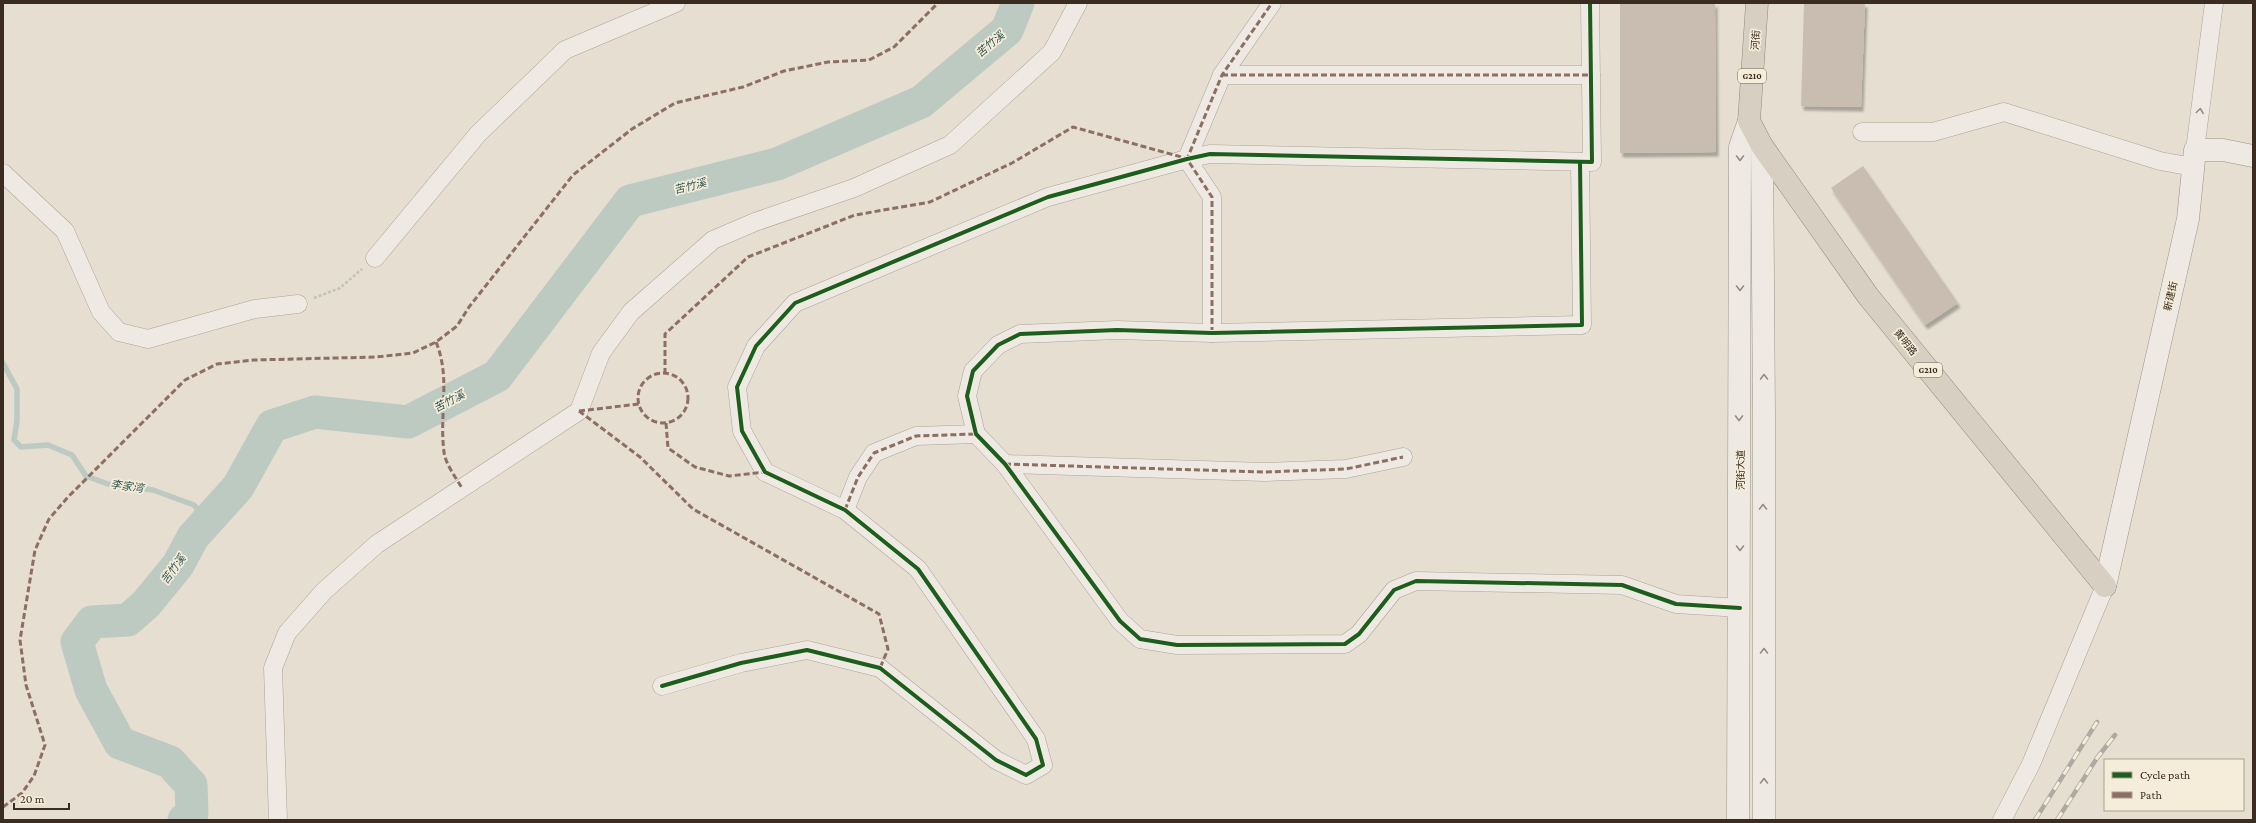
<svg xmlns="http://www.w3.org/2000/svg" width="2256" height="823" font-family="'Crimson Pro','Noto Sans SC',serif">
	<defs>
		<filter id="shadow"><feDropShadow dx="2.5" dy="4.5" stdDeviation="1" flood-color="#0004"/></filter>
	</defs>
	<rect width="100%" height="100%" fill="#e5ded1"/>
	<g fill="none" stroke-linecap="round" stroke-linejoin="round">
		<path stroke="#bccac1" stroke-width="5.5" d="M3 363 17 389V421L14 440 21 447 48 445 72 455 86 476 108 484 153 490 194 505 207 521"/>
		<path stroke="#bccac1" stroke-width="33" d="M184 820 192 814 191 785 170 762 120 743 91 690 77 642 92 622 128 620 146 604 178 565 193 537 238 487 272 426 315 412 408 422 497 376 630 201 777 164 921 102 1007 30 1018 3"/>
	</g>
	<g fill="#c9bdb2" filter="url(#shadow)">
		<path d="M1620 3H1715L1716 152 1620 153Z"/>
		<path d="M1804 3H1865L1861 107 1801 106Z"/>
		<path d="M1863 166 1958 303 1925 325 1831 188Z"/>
	</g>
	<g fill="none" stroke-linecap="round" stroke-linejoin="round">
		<g stroke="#aba399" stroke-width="19">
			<g id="street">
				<path d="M1222 75H1591"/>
				<path d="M1862 132H1933L2004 112 2160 161 2193 167"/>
				<path d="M2195 150 2214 3"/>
				<path d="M1580 162 1582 325 1212 333 1117 330 1020 334 998 345 973 371 967 396 976 434 1005 464 1120 621 1140 639 1177 645 1345 644 1359 634 1394 590 1416 581 1622 585 1676 604 1740 608"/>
				<path d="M3 173 65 231 101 312 119 332 148 339 255 309 298 304"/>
				<path d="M375 258 478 134 565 50 676 3"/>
				<path d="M1212 333V197L1187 159 1222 75 1272 3"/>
				<path d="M1005 464 1265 472 1346 469 1403 457"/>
				<path d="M845 510 858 477 874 453 916 436 976 434"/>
				<path d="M662 686 741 663 807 650 880 668 996 760 1026 775 1043 765 1036 739 918 569 845 510 765 472 742 431 737 387 756 346 795 303 1048 197 1187 159 1210 154 1592 162 1590 3"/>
				<path d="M278 820 273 668 287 633 324 591 377 544 579 411 601 353 631 312 713 240 755 222 854 188 950 145 1052 52 1078 3"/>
				<path d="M2002 820 2031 764 2105 586"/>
			</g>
		</g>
		<g stroke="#9a938a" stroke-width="23">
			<g id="secondary">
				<path d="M1762 146 1764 414V820"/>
				<path d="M2105 586 2188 219 2195 150H2223L2253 156"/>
				<path d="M1738 820 1740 147 1749 121"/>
			</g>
		</g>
		<g stroke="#908980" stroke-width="23">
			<path id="highway" d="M1757 3 1749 121 1762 146 1868 296 2105 586"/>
		</g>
		<path stroke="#c6c1b9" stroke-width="2.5" stroke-dasharray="3 2" stroke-linecap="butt" d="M314 298 340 288 362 269"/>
		<use href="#street" stroke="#eeeae3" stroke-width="18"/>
		<use href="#secondary" stroke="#eeeae3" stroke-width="22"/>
		<use href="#highway" stroke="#d8cfc3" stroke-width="22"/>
		<g stroke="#aea9a2" stroke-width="4.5">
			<g id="rail">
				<path d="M2035 820 2097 722"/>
				<path d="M2057 820 2097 758 2115 735"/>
			</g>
		</g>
		<use href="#rail" stroke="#f5ecd9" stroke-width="3" stroke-dasharray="9" stroke-linecap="butt"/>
		<g stroke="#8d6e63" stroke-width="3" stroke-dasharray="6 3" stroke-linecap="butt">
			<path d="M1222 75H1591"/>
			<path d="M1212 333V197L1187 159 1222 75 1272 3"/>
			<path d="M436 342C451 378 439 414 444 452 445 463 456 478 462 488"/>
			<circle cx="663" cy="398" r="25"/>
			<path d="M665 374V334L748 257 855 215 930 202 1012 163 1073 127 1185 158"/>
			<path d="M579 411 640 457 693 509 879 614 888 649 880 668"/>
			<path d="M579 411 639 404"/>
			<path d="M666 423 668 448 695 467 729 476 765 472"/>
			<path d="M1005 464 1265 472 1346 469 1403 457"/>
			<path d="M845 510 858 477 874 453 916 436 976 434"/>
			<path d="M3 807 22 793 34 776 45 745 26 685 20 640 35 550 49 519 68 497 185 380 217 364 254 360 376 357 413 353 436 342 457 326 469 307 573 175 632 129 675 103 743 87 784 71 828 62 869 60 894 47 938 3"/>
		</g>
		<g stroke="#f5ecd9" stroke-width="6">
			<g id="cycleway">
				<path d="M1580 162 1582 325 1212 333 1117 330 1020 334 998 345 973 371 967 396 976 434 1005 464 1120 621 1140 639 1177 645 1345 644 1359 634 1394 590 1416 581 1622 585 1676 604 1740 608"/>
				<path d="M662 686 741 663 807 650 880 668 996 760 1026 775 1043 765 1036 739 918 569 845 510 765 472 742 431 737 387 756 346 795 303 1048 197 1187 159 1210 154 1592 162 1590 3"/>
			</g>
		</g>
		<use href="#cycleway" stroke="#1b5e20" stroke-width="4"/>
	</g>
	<defs><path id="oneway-chevron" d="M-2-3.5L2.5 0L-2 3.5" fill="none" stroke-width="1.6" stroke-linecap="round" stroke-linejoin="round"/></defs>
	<g stroke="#948b82">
		<use href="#oneway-chevron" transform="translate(2200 111) rotate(-82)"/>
		<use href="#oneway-chevron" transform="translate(1740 158) rotate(90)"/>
		<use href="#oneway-chevron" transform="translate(1740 288) rotate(90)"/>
		<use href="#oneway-chevron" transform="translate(1764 377) rotate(-91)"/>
		<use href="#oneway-chevron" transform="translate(1739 418) rotate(90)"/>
		<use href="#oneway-chevron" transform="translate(1763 507) rotate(-90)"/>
		<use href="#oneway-chevron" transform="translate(1740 548) rotate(90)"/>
		<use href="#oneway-chevron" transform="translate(1764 651) rotate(-90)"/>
		<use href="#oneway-chevron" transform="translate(1764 781) rotate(-90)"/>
	</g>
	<g text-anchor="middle" stroke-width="3.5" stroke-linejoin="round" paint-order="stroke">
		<g fill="#f5ecd9" stroke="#726658" stroke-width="1">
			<rect x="1738" y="69" width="28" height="14" rx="3"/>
			<rect x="1914" y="363" width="28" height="14" rx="3"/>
		</g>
		<g font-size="9" font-weight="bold" fill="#3a2c21">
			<text x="1752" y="79">G210</text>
			<text x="1928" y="373">G210</text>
		</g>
		<g font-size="10" fill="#3a2c21" stroke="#f5ecd9">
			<text transform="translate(1755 40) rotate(-86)" y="4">河街</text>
			<text transform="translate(2170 296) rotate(-77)" y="4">新建街</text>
			<text transform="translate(1906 342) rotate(51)" y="4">黄明路</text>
			<text transform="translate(1740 470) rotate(-90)" y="4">河街大道</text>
		</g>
		<g font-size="11" font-style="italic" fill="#315955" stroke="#f5ecd9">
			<text transform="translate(990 44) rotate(-40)" y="4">苦竹溪</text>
			<text transform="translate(690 186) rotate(-14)" y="4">苦竹溪</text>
			<text transform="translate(449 401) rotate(-28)" y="4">苦竹溪</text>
			<text transform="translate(127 486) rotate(8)" y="4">李家湾</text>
			<text transform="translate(173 569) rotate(-54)" y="4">苦竹溪</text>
		</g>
	</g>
	<rect width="2256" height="823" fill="none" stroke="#3a2c21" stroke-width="8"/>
	<rect x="2104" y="759" width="140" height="52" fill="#f5ecd9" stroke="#aa9f8f"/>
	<rect x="2112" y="772" width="20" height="6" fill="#1b5e20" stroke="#aa9f8f"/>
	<text x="2140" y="779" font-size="12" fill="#3a2c21">Cycle path</text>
	<rect x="2112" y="792" width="20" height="6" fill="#8d6e63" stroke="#aa9f8f"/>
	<text x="2140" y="799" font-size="12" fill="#3a2c21">Path</text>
	<path d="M14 803v6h55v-6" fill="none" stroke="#3a2c21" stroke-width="2"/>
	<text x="20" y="803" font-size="12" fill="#3a2c21" stroke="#f5ecd9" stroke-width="3" paint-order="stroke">20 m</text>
</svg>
